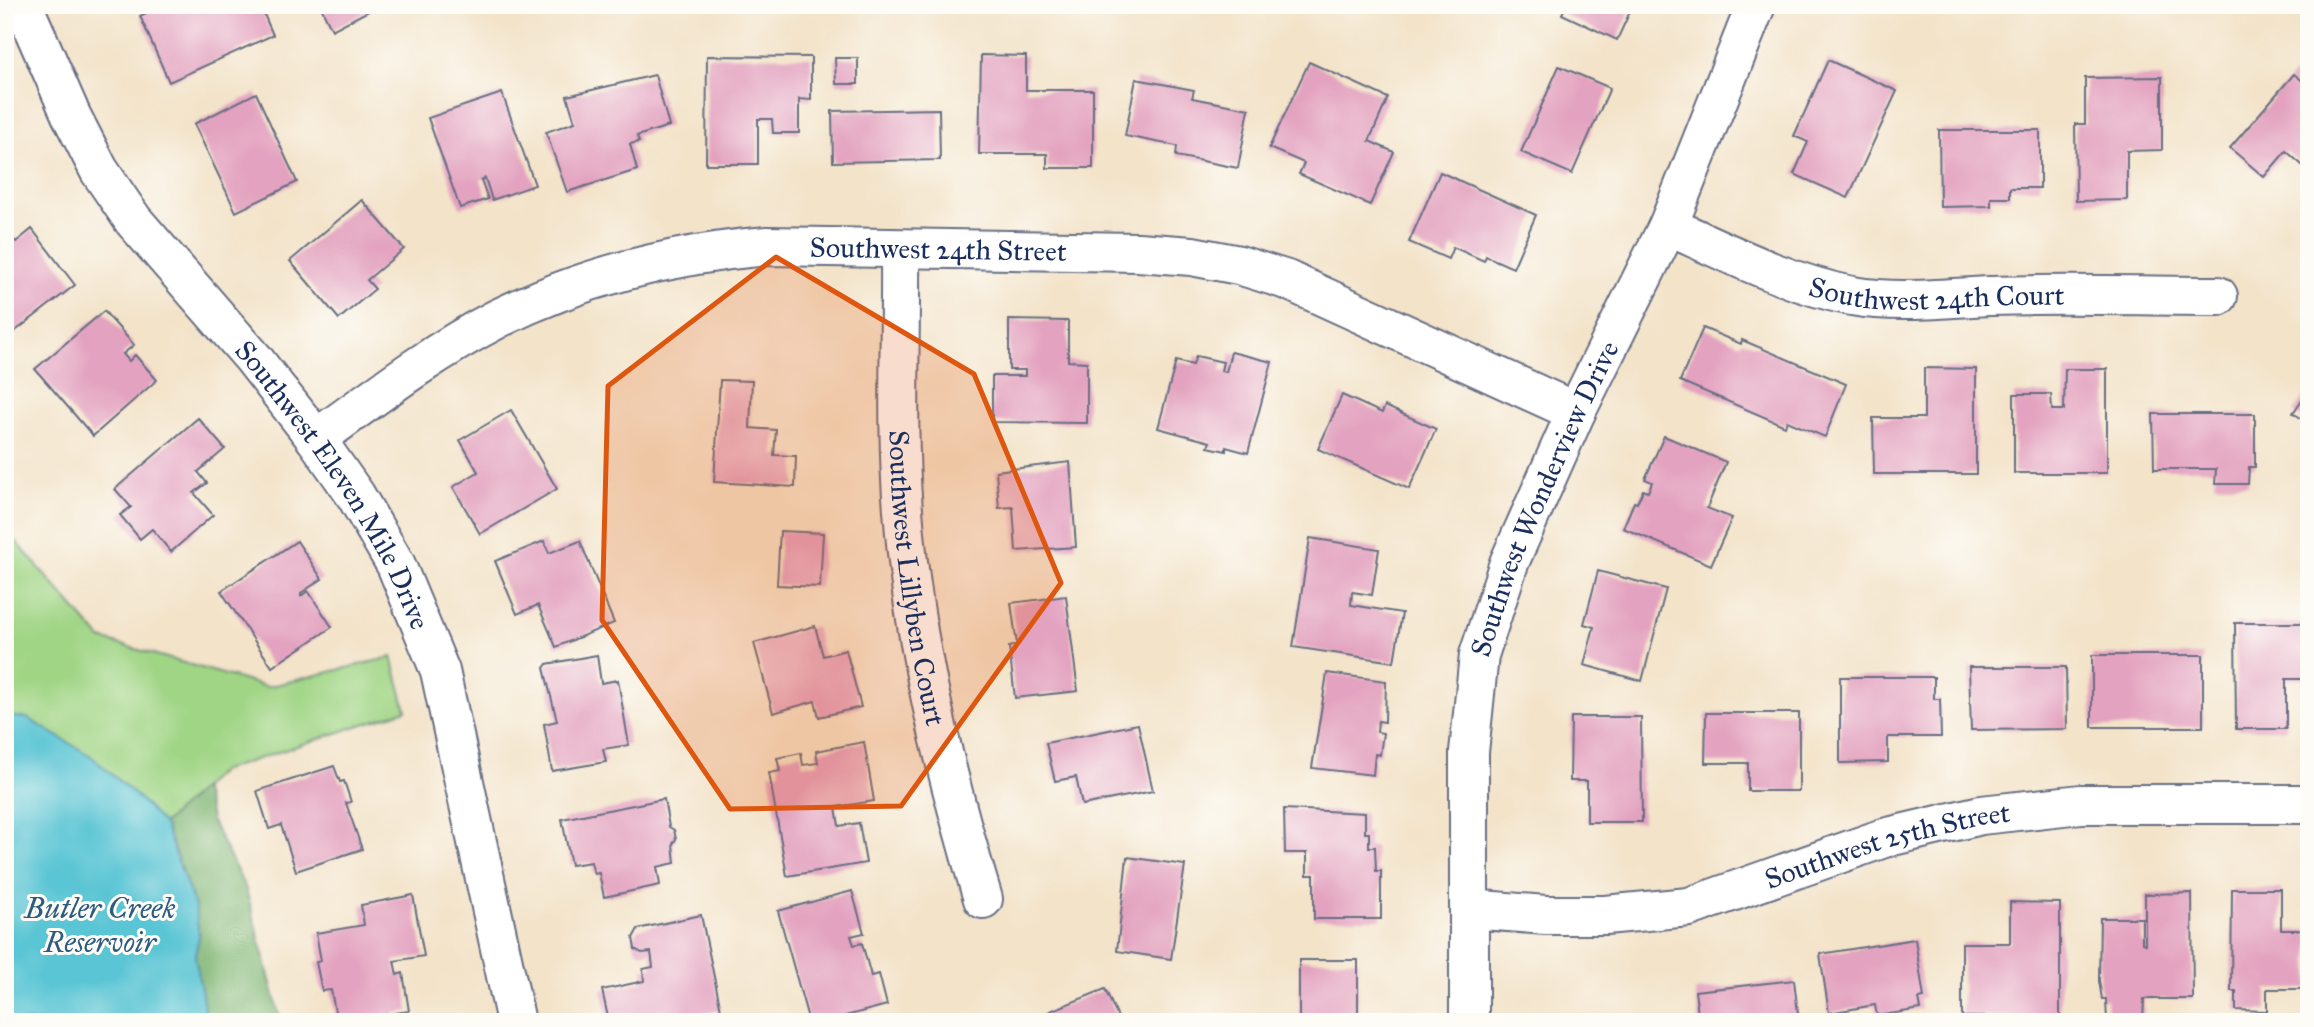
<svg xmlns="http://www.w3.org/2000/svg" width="2314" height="1027" font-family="'IM FELL Great Primer',serif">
	<rect width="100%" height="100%" fill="#fdfcf7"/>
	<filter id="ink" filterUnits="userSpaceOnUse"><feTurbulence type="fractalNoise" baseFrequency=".0143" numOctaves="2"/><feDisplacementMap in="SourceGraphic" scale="14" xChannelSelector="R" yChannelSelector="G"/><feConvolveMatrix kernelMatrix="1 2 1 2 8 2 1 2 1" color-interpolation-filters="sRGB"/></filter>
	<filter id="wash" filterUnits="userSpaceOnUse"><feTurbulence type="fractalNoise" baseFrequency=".00686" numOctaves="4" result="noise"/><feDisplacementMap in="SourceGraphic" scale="28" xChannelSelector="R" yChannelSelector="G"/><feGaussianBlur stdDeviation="1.57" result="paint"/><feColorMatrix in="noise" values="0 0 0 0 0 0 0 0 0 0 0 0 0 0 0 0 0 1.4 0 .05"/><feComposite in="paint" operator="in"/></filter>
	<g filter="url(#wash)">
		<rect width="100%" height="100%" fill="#f3e3c9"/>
		<path fill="#a1d586" stroke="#5e8272" stroke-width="2" d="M5 529 101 639 267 687 392 657 406 710 221 771 164 823 207 1022H5Z"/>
		<path fill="#80b673" stroke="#4e7268" stroke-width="2" d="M203 788 212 822 246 889 281 1022H207L195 956 199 936 195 907 164 823Z"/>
		<path fill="#5ac5d4" stroke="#3a7a99" stroke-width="2" d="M5 716 27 718 91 756 140 799 164 825 195 907 199 936 195 956 207 1022H5Z"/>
		<g id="blocks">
			<g fill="#e3a2bf">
				<path d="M163 5H260L273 35 169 82 140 16Z"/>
				<path d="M320 5H380L332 30Z"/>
				<path d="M1566 5H1633L1617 40 1562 14Z"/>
				<path d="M981 55 1026 56V90H1093V168H1047V154H979Z"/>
				<path d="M707 56 811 57V100L799 99V133H773L772 119H758V164H706Z"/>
				<path d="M835 58H858V84H836Z"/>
				<path d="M1828 60 1897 91 1848 198 1794 174 1808 142 1794 136Z"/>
				<path d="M1309 62 1388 98 1369 141 1394 152 1370 205 1299 174 1304 163 1269 148Z"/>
				<path d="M1559 66 1610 88 1572 174 1521 152Z"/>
				<path d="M2294 74 2309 86V171L2286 151 2264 177 2230 148Z"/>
				<path d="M655 75 669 126 637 136 639 142 630 144 637 170 567 192 546 132 575 122 567 96Z"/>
				<path d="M2162 77V150L2127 151V200L2076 201 2075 124H2085V78Z"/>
				<path d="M1136 79 1194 90 1192 98 1249 109 1238 168 1176 156 1177 146 1125 136Z"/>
				<path d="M256 93 297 182 236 212 194 124Z"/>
				<path d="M502 93 535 185 492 200 485 178 481 180 488 199 460 208 428 118Z"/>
				<path d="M939 109 940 160 833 162 832 111Z"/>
				<path d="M1939 130H2040V188H2010V198H1991V206L1940 207Z"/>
				<path d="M1440 172 1536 215 1513 268 1486 256 1484 261 1453 247 1448 259 1409 242Z"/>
				<path d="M362 200 404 249 367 280 375 289 339 319 290 261Z"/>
				<path d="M5 228 16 242 32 229 75 285 5 339Z"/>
				<path d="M104 311 134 345 123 354 129 361 135 355 157 380 93 436 35 369Z"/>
				<path d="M1009 320 1068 321V361L1087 362V423L992 422V376H1025V370H1009Z"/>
				<path d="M1703 328 1741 344 1742 340 1846 384 1825 437 1787 421 1785 426 1680 381Z"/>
				<path d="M1231 352 1272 362 1248 453 1226 447V451L1208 447 1210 442 1158 428 1176 361 1193 365 1196 356 1223 362 1221 371 1226 372Z"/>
				<path d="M1924 368 1976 369V474H1874L1873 418H1924Z"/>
				<path d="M2065 369H2107V473H2014V394H2051L2052 410H2064Z"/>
				<path d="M720 380 752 381 750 428 776 430 774 455 796 456 795 487 714 482Z"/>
				<path d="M2309 389V423L2293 413Z"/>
				<path d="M1342 395 1382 413 1385 406 1436 429 1409 489 1318 449Z"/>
				<path d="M511 410 557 489 480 534 453 487 478 472 460 440Z"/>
				<path d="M2153 414H2255V467H2249L2248 484H2215L2216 469H2154Z"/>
				<path d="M198 418 225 449 198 472 207 483 194 493 213 515 171 552 152 529 140 539 120 515 131 507 115 489Z"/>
				<path d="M1664 436 1726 462 1707 508 1732 518 1711 565 1623 528 1634 502 1637 503 1643 490 1648 492 1652 482 1645 479Z"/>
				<path d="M1070 462 1076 547 1016 551 1013 507 999 508 996 471Z"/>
				<path d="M780 531 823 533 820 587 777 585Z"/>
				<path d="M1310 538 1379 549 1372 595 1352 592 1351 605 1402 613 1394 662 1293 647Z"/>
				<path d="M297 541 322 579 301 593V596L308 591 332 627 272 667 221 591Z"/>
				<path d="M544 541 549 553 580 541 614 623 556 647 538 605 517 614 495 561Z"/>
				<path d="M1598 571 1666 589 1642 681 1584 665 1594 627 1584 624Z"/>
				<path d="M1066 596 1078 691 1015 698 1009 647 1017 645 1011 603Z"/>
				<path d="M2235 623H2309V679H2286V729H2236Z"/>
				<path d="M815 626 823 656 846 650 861 707 819 717 815 701 773 713 754 643Z"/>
				<path d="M597 655 601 683 618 680 629 745 603 749 606 762 552 771 544 724 557 721 544 668 547 664Z"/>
				<rect x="2092" y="655" width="111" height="72"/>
				<path d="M1969 667H2066L2067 729 1971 730Z"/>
				<path d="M1327 673 1386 681 1385 722 1378 721 1377 732 1383 733 1380 755 1375 754 1373 775 1312 768Z"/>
				<path d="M1840 677H1934V699H1940L1941 737H1888V762L1840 763Z"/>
				<path d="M1706 713H1799V791H1748V763H1705Z"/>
				<path d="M1571 717H1641L1642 822H1587V781H1570Z"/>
				<path d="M1138 724 1153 791 1082 805 1076 777 1055 781 1046 743Z"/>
				<path d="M864 742 874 801 836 807 839 826 859 823 866 863 787 876 769 773 780 771 777 758 801 753 803 765 818 763 816 751Z"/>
				<path d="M334 766 340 782 344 781 351 802 346 803 362 849 296 871 281 825 269 829 257 791Z"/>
				<path d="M664 799 669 827 674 830 676 839 673 844 675 863 657 867 660 885 604 897 599 873 594 874 591 862 571 865 562 819Z"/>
				<path d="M1284 809 1365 813V833H1369V847H1375L1376 871H1381V919H1314V875H1307V853H1285Z"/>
				<path d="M1127 857 1185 865 1171 959 1117 951Z"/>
				<path d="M2232 889H2281V930H2309V989H2267V1011L2236 1010V991H2231Z"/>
				<path d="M852 891 864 933 851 936 854 945 862 943 871 976 879 974 887 1005 823 1022H809L778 911Z"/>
				<path d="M2192 893 2193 999H2144L2143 1021H2107L2106 999H2102L2099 981 2100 918H2142V943L2145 944V894Z"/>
				<path d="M413 895 424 956 394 961 397 975 403 973 409 1011 337 1022 331 990 322 991 316 962 321 961 316 933 364 925 361 905Z"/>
				<path d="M2010 902 2060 903V1017H1962V943H2010Z"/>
				<path d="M701 915 721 1010 665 1022H609L602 990 644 981 643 969 653 967 651 952 642 953 635 949 633 938 638 929Z"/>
				<path d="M1915 939 1924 998 1919 999 1921 1009 1877 1016 1875 1005 1829 1013 1820 954Z"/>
				<path d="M1299 960H1358V1013L1380 1014V1022H1299Z"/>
				<path d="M1794 980 1799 1022H1699L1695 991Z"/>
				<path d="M1105 989 1120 1022H1037L1045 1018 1043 1014Z"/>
			</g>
		</g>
	</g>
	<g filter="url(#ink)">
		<use href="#blocks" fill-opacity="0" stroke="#676e83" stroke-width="2"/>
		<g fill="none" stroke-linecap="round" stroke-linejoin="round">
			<g stroke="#676e83" stroke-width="42">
				<g id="minor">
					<path id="s1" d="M23 5 71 115 99 170 133 220 253 358 316 439 356 496 396 565 440 671 516 1022"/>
					<path id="s2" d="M1668 226C1728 253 1787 283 1852 296 1899 304 1943 298 1990 296 2065 293 2142 296 2218 296"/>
					<path id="s3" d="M900 250C901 337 896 425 903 510 913 642 945 773 983 899"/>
					<path id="s4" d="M316 439C374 397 433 352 497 319 581 277 674 254 767 246L1138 252 1192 256 1239 265 1287 280 1576 412"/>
					<path id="s5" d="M1469 909 1546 915H1605L1689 907 1884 838 1981 815 2081 804H2309"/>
					<path id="s6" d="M1469 1022V752L1479 655 1509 563 1576 412 1668 226 1756 5"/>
				</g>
			</g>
			<use href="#minor" stroke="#fff" stroke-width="38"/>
		</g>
	</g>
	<path fill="#de5710" fill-opacity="0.2" stroke="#de5710" stroke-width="5" stroke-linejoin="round" d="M776 257 974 374 1061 583 901 806 730 809 602 620 608 386Z"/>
	<g text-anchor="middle" stroke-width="6" stroke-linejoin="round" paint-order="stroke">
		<g font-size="28" fill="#1b2f5e" stroke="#fdfcf7">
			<text dy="10" stroke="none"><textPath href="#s4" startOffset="670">Southwest 24th Street</textPath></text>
			<text dy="10" stroke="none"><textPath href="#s2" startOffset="282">Southwest 24th Court</textPath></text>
			<text dy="10" stroke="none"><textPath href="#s1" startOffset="576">Southwest Eleven Mile Drive</textPath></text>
			<text dy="10" stroke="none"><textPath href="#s6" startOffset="537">Southwest Wonderview Drive</textPath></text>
			<text dy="10" stroke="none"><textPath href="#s3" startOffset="329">Southwest Lillyben Court</textPath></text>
			<text dy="10" stroke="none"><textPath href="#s5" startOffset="429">Southwest 25th Street</textPath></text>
		</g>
		<g font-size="30" font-style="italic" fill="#2e5c81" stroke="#fdfcf7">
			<text x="100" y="918">Butler Creek<tspan x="100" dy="34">Reservoir</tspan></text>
		</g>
	</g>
	<rect width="2314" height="1027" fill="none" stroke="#fdfcf7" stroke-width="28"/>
</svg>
